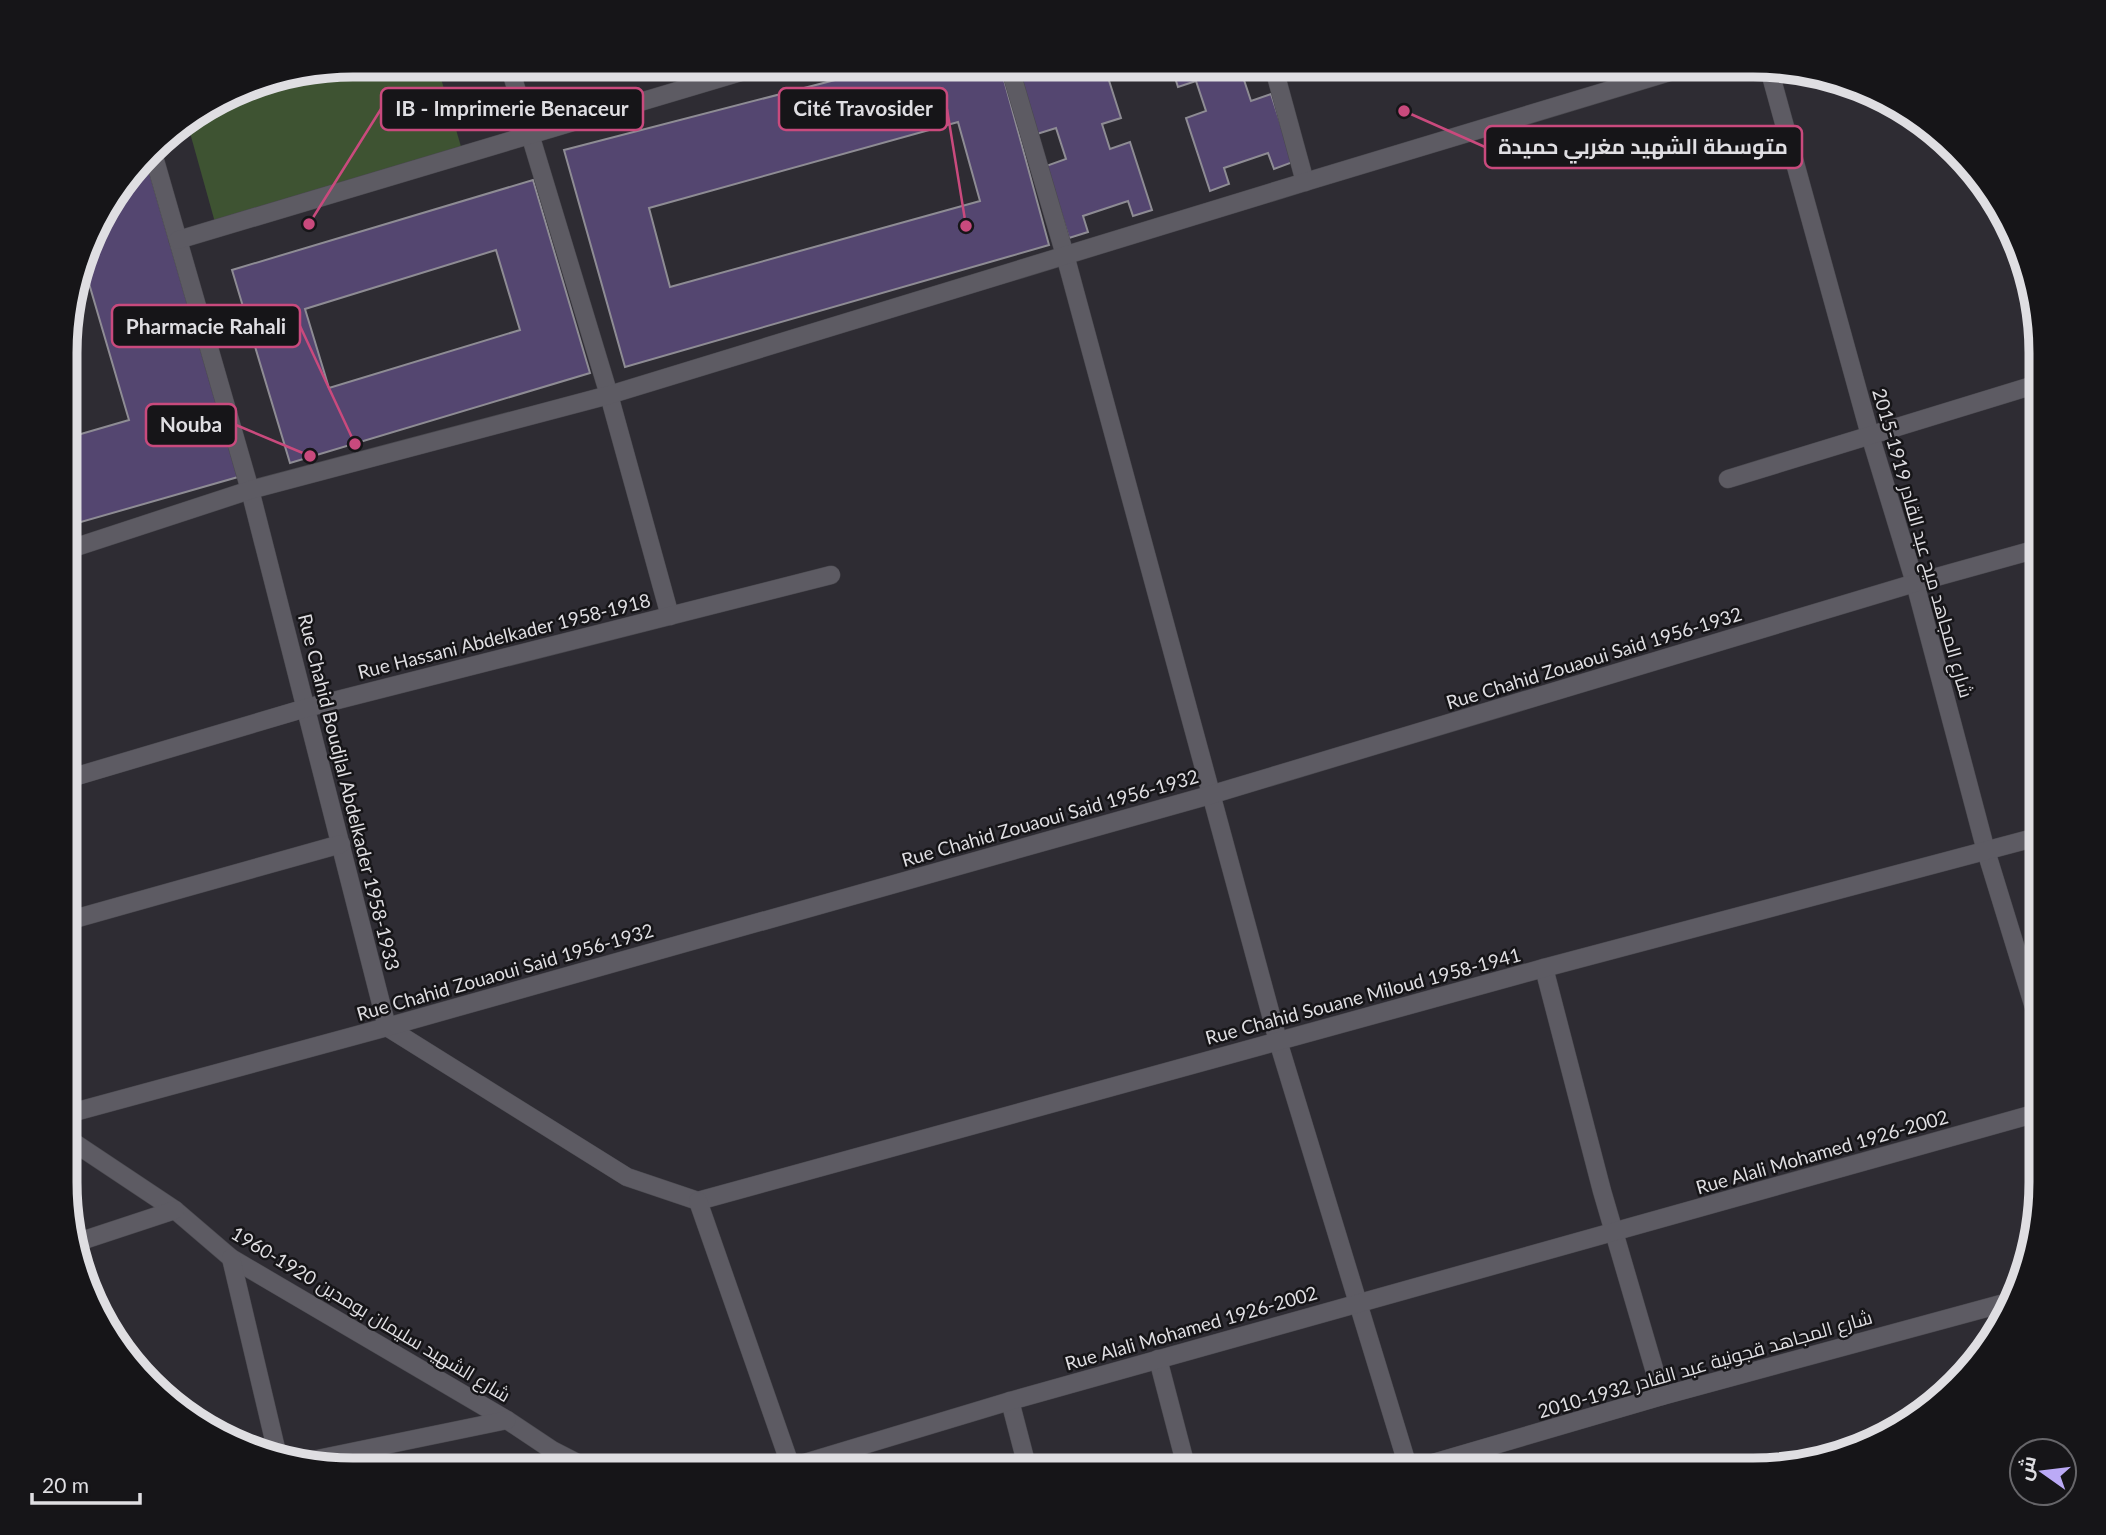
<svg xmlns="http://www.w3.org/2000/svg" width="2106" height="1535" font-family="Lato,Cairo,sans-serif">
	<rect width="100%" height="100%" fill="#2e2c33"/>
	<path fill="#3e5332" d="M353 65H437L462 150 216 226 187 122 243 87Z"/>
	<g fill="#544670" stroke="#8e8c94" stroke-width="2" fill-rule="evenodd">
		<path d="M893 65H1000L1049 245 625 367 564 150ZM958 122 980 201 670 287 649 208Z"/>
		<path d="M1015 65H1104L1121 118 1102 124 1110 149 1130 142 1152 210 1133 216 1128 201 1083 216 1088 232 1069 238 1046 166 1066 159 1056 128 1037 134Z"/>
		<path d="M1171 65H1260L1262 71 1243 77 1251 101 1271 94 1293 162 1274 169 1268 153 1224 168 1229 184 1210 191 1186 118 1206 111 1196 81 1178 87Z"/>
		<path d="M146 159 238 477 67 526V438L129 420 83 263 95 225Z"/>
		<path d="M533 180 590 373 290 463 232 270ZM496 250 520 330 329 388 305 309Z"/>
	</g>
	<g fill="none" stroke-linecap="round" stroke-linejoin="round">
		<g stroke="#4a494f" stroke-width="19">
			<g id="minor">
				<path d="M509 65 609 395 670 616"/>
				<path d="M1009 65 1065 255 1278 1041 1409 1470"/>
				<path d="M1273 65 1305 182"/>
				<path d="M1768 65 1870 435 1915 583 1986 851 2041 1030"/>
				<path d="M152 150 250 490 387 1027 627 1177 698 1201"/>
				<path d="M178 240 764 65"/>
				<path d="M1728 479 2041 383"/>
				<path d="M67 550 250 490 609 395 1305 182 1693 65"/>
				<path d="M67 779 306 708 831 575"/>
				<path d="M67 921 341 844"/>
				<path d="M1544 968 1602 1191 1662 1396"/>
				<path d="M67 1114 387 1027 1210 795 1915 583 2041 548"/>
				<path d="M67 1138 175 1210 231 1258 507 1420 552 1450 591 1470"/>
				<path d="M698 1201 1544 968 2041 836"/>
				<path d="M698 1201 792 1470"/>
				<path d="M75 1243 175 1210"/>
				<path d="M231 1258 278 1457"/>
				<path d="M1158 1359 1187 1470"/>
				<path d="M1010 1401 1028 1470"/>
				<path d="M303 1462 507 1420"/>
				<path d="M781 1470 1010 1401 2041 1112"/>
				<path d="M1409 1470 1662 1396 2012 1301"/>
			</g>
		</g>
		<use href="#minor" stroke="#5d5b63" stroke-width="18"/>
	</g>
	<g text-anchor="middle" stroke-width="5" stroke-linejoin="round" paint-order="stroke">
		<g font-size="19" fill="#dfdee2" stroke="#161518">
			<text transform="translate(1923 543) rotate(74)" y="7">شارع المجاهد ميح عبد القادر 1919-2015</text>
			<text transform="translate(504 636) rotate(-14)" y="7">Rue Hassani Abdelkader 1958-1918</text>
			<text transform="translate(1594 658) rotate(-17)" y="7">Rue Chahid Zouaoui Said 1956-1932</text>
			<text transform="translate(349 792) rotate(76)" y="7">Rue Chahid Boudjlal Abdelkader 1958-1933</text>
			<text transform="translate(1050 818) rotate(-16)" y="7">Rue Chahid Zouaoui Said 1956-1932</text>
			<text transform="translate(505 972) rotate(-16)" y="7">Rue Chahid Zouaoui Said 1956-1932</text>
			<text transform="translate(1363 996) rotate(-15)" y="7">Rue Chahid Souane Miloud 1958-1941</text>
			<text transform="translate(1822 1152) rotate(-16)" y="7">Rue Alali Mohamed 1926-2002</text>
			<text transform="translate(371 1314) rotate(31)" y="7">شارع الشهيد سليمان بومدين 1920-1960</text>
			<text transform="translate(1191 1328) rotate(-16)" y="7">Rue Alali Mohamed 1926-2002</text>
			<text transform="translate(1705 1364) rotate(-16)" y="7">شارع المجاهد قجونية عبد القادر 1932-2010</text>
		</g>
	</g>
	<path d="M0 0H2106V1535H0ZM353 77H1753A276 276 0 0 1 2029 353V1182A276 276 0 0 1 1753 1458H353A276 276 0 0 1 77 1182V353A276 276 0 0 1 353 77Z" fill="#161518" fill-rule="evenodd"/>
	<path fill="none" stroke="#dfdee2" stroke-width="9" d="M353 77H1753A276 276 0 0 1 2029 353V1182A276 276 0 0 1 1753 1458H353A276 276 0 0 1 77 1182V353A276 276 0 0 1 353 77Z"/>
	<path fill="none" stroke="#c94a7d" stroke-width="2.5" d="M309 224L381 109M966 226L947 109M1404 111L1485 147M355 444L300 326M310 456L236 425"/>
	<g fill="#c94a7d" stroke="#161518" stroke-width="2.5">
		<circle cx="309" cy="224" r="7"/>
		<circle cx="966" cy="226" r="7"/>
		<circle cx="1404" cy="111" r="7"/>
		<circle cx="355" cy="444" r="7"/>
		<circle cx="310" cy="456" r="7"/>
	</g>
	<g fill="#161518" stroke="#c94a7d" stroke-width="2.5">
		<rect x="381" y="88" width="262" height="42" rx="7"/>
		<rect x="779" y="88" width="168" height="42" rx="7"/>
		<rect x="1485" y="126" width="317" height="42" rx="7"/>
		<rect x="112" y="305" width="188" height="42" rx="7"/>
		<rect x="146" y="404" width="90" height="42" rx="7"/>
	</g>
	<g font-size="21" text-anchor="middle" font-weight="bold" fill="#dfdee2">
		<text x="512" y="116">IB - Imprimerie Benaceur</text>
		<text x="863" y="116">Cité Travosider</text>
		<text x="1643" y="154">متوسطة الشهيد مغربي حميدة</text>
		<text x="206" y="334">Pharmacie Rahali</text>
		<text x="191" y="432">Nouba</text>
	</g>
	<g transform="translate(2043 1472) rotate(284)"><circle r="33" fill="#161518" stroke="#666569" stroke-width="2"/>
	<path d="M0-5L12 26L0 18L-12 26Z" fill="#bbaaf6"/>
	<text y="-10" font-size="19" font-weight="bold" text-anchor="middle" fill="#dfdee2">ش</text>
	</g>
	<path d="M32 1493v10h108v-10" fill="none" stroke="#dfdee2" stroke-width="3.5"/>
	<text x="42" y="1493" font-size="21" fill="#dfdee2" stroke="#161518" stroke-width="5" paint-order="stroke">20 m</text>
</svg>
